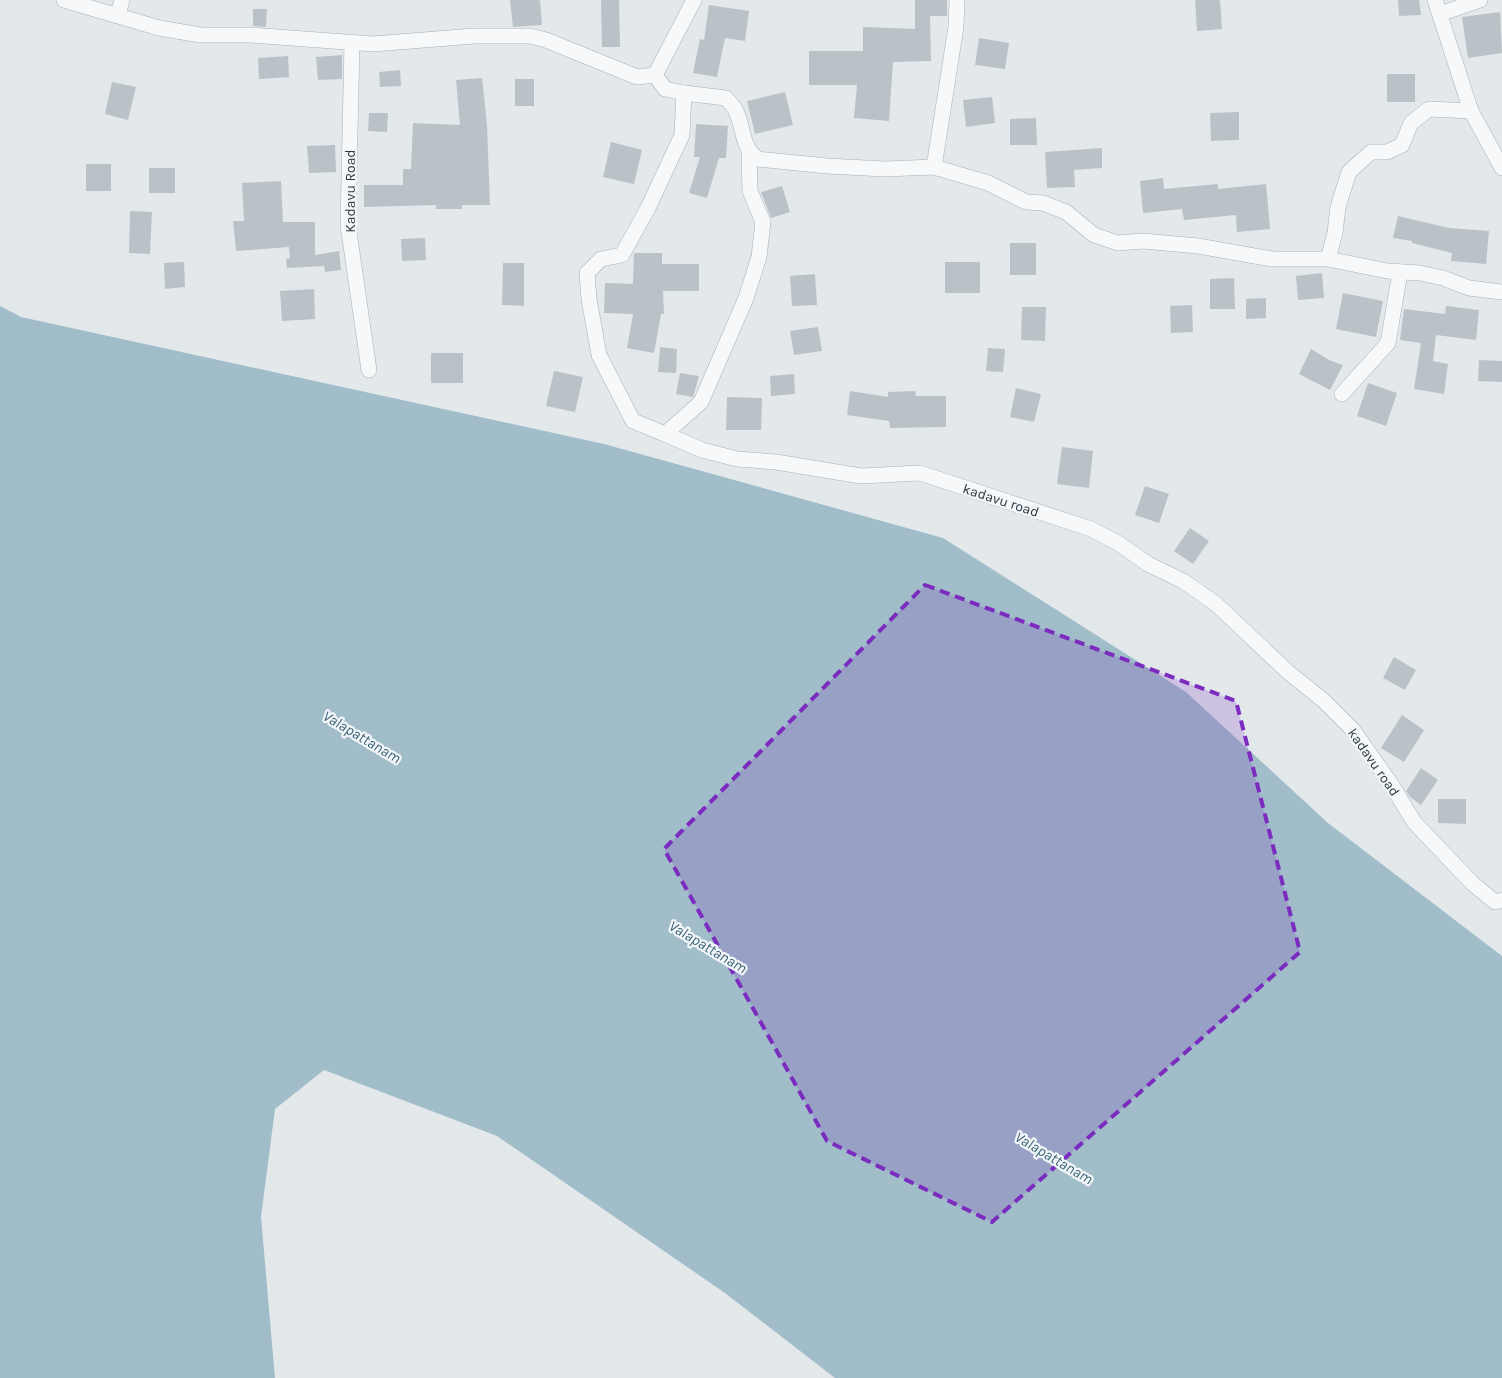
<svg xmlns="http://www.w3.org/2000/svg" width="1502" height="1378" font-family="Karla,sans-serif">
	<rect width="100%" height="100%" fill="#e3e8eb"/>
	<path fill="#a0bdc9" d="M0 306 21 317 604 444 943 538 1186 692 1328 823 1502 956V1378H835L725 1293 497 1136 324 1070 275 1109 261 1217 275 1378H0Z"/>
	<g fill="#bbc2c7">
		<path d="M510 0H540L542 25 513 27Z"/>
		<path d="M601 0H619L620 47H602Z"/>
		<path d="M915 0H947V16H930L931 61 893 62 889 121 854 118 857 85H809V51H863V27L915 29Z"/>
		<path d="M1195 0H1220L1222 29 1197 31Z"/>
		<path d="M1398 0H1419L1421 15 1399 16Z"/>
		<path d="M709 5 749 11 745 41 725 38 717 77 693 73 700 39 704 40Z"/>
		<path d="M253 9H267L266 27 253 26Z"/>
		<path d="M1500 12 1502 53 1468 58 1462 17Z"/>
		<path d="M979 38 1009 43 1005 69 975 65Z"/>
		<path d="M342 55V79L318 80 316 57Z"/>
		<path d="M288 56 289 77 259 79 258 58Z"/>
		<path d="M400 70 401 86 380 87 379 72Z"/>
		<rect x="1387" y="74" width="28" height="28"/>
		<path d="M482 78 487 125 490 205H462V209H436V205L364 207V185H403V169H411L413 123 460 125 456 80Z"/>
		<rect x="515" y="79" width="19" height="27"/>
		<path d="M112 82 136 87 128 120 105 114Z"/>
		<path d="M785 92 793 125 755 134 747 101Z"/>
		<path d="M992 97 995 123 966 127 963 100Z"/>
		<path d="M1239 112V140L1211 141 1210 113Z"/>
		<path d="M369 113H388L387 132 368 131Z"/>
		<path d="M1036 118 1037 145H1010V119Z"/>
		<path d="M696 124 728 126 726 158H719L707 198 689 193 700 157H694Z"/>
		<path d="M611 142 642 150 634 184 603 177Z"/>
		<path d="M335 145 336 172 309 173 307 146Z"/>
		<path d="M1102 148V168L1074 170 1075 187 1047 188 1045 152Z"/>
		<rect x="86" y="164" width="25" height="27"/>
		<rect x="149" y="168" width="26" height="25"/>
		<path d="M1163 178 1164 189 1218 184V189L1266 184 1270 229 1237 232 1236 215 1184 220 1182 209 1143 213 1140 181Z"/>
		<path d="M281 181 283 222H315V255L339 251 341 270 325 272 324 266 287 268 286 259 290 258 289 247 236 251 233 221H244L242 183Z"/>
		<path d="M782 186 790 212 771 218 761 192Z"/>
		<path d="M130 211 152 212 150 254 129 253Z"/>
		<path d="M1398 216 1449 228 1489 231 1486 264 1451 261 1452 253 1412 243V241L1393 238Z"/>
		<path d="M425 238 426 260 402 261 401 239Z"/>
		<rect x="1010" y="243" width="26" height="32"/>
		<path d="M634 253H662V264H699V291H663L664 314H661L654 353 627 348 633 314 604 313 605 283 633 284Z"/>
		<path d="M184 262 185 287 165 289 164 263Z"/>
		<rect x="945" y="262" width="35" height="31"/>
		<path d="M503 263H524V306L502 305Z"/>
		<path d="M1322 273 1324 298 1298 300 1296 276Z"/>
		<path d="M815 274 817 305 792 306 790 276Z"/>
		<path d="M1234 278 1235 309H1210V279Z"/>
		<path d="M314 289 315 319 282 321 280 291Z"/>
		<path d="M1343 293 1383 301 1376 337 1336 329Z"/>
		<path d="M1266 298V318L1246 319V299Z"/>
		<path d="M1192 305 1193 332 1171 333 1170 306Z"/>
		<path d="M1446 306 1479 310 1476 340 1436 335 1433 361 1448 364 1444 394 1414 389 1421 343 1400 340 1404 309 1445 314Z"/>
		<path d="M1022 307H1046L1045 341 1021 340Z"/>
		<path d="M818 327 822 351 794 355 790 331Z"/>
		<path d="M660 347 677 349 676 373 658 372Z"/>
		<path d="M988 348 1005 349 1003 372 986 371Z"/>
		<path d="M1311 349 1329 360 1343 365 1330 390 1299 374Z"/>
		<rect x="431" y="353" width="32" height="30"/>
		<path d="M1479 360 1502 361V382L1478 381Z"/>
		<path d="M554 371 583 377 575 412 546 406Z"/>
		<path d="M680 373 699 376 693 397 676 394Z"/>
		<path d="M794 374 795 394 771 396 770 376Z"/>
		<path d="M1368 383 1397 393 1386 426 1357 416Z"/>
		<path d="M1016 388 1041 394 1034 422 1010 417Z"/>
		<path d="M850 391 888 397V392L915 391 916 396H946V427L890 428 889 421 847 415Z"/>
		<path d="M727 397 762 398 761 430H726Z"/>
		<path d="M1062 447 1093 451 1089 488 1057 484Z"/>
		<path d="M1145 486 1169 494 1159 523 1135 515Z"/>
		<path d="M1190 528 1209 541 1193 564 1174 551Z"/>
		<path d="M1394 657 1416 670 1405 690 1383 678Z"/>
		<path d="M1402 715 1424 730 1404 762 1381 748Z"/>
		<path d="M1421 768 1438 780 1421 805 1410 797 1406 791Z"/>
		<path d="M1438 799H1466V824L1438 823Z"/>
	</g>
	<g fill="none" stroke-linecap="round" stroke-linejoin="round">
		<g stroke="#a8b0b5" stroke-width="16">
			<g id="minor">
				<path d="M64 0 159 28 200 35H250L373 44 474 36H530L546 40 637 77 655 75 694 0"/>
				<path d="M1435 0 1471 111 1502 168"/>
				<path d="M1440 14 1480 0"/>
				<path d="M118 15 122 0"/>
				<path d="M352 42 348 225 369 370"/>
				<path d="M655 75 665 89 684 93 682 135 648 208 622 255 601 259 587 273 589 299 599 355 633 421 665 434"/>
				<path d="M684 93 726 98C729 102 734 106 736 111 744 128 741 145 757 159L827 166 885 169 934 167 988 183 1026 202 1043 203 1066 212 1094 235 1118 243 1143 241 1198 246 1272 259H1328L1335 233 1338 207 1349 172 1371 152H1387L1402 145 1411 123 1429 109 1471 111"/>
				<path d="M749 152 750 191 763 222 759 257 746 298 701 402 665 434 702 450 737 459 776 462 861 476 920 473 1091 529 1118 543 1148 564 1183 581 1216 604 1288 672 1324 701 1353 730 1391 784 1414 822 1472 883 1495 902 1502 900"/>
				<path d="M934 167 956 27 957 0"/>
				<path d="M1328 259 1387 271 1420 273 1443 278 1469 288 1502 292"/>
				<path d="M1342 394 1388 343 1400 272"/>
			</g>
		</g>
		<use href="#minor" stroke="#f6f8f9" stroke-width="15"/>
	</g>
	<path fill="#7b2cbf" fill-opacity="0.2" stroke="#7b2cbf" stroke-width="4" stroke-dasharray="10 6" stroke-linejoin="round" d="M925 585 1236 701 1300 952 992 1222 827 1141 664 849Z"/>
	<g text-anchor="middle" stroke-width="4.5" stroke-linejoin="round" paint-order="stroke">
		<g font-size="14" fill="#2c3942" stroke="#f3f6f8">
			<text transform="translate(350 191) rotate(-90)" y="5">Kadavu Road</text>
			<text transform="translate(1001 500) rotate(18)" y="5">kadavu road</text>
			<text transform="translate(1374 762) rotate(55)" y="5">kadavu road</text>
		</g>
		<g font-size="15" font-style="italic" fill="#376175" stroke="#f3f6f8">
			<text transform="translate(362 737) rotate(31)" y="5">Valapattanam</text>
			<text transform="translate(708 947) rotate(31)" y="5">Valapattanam</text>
			<text transform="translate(1054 1158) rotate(31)" y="5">Valapattanam</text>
		</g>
	</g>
</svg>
